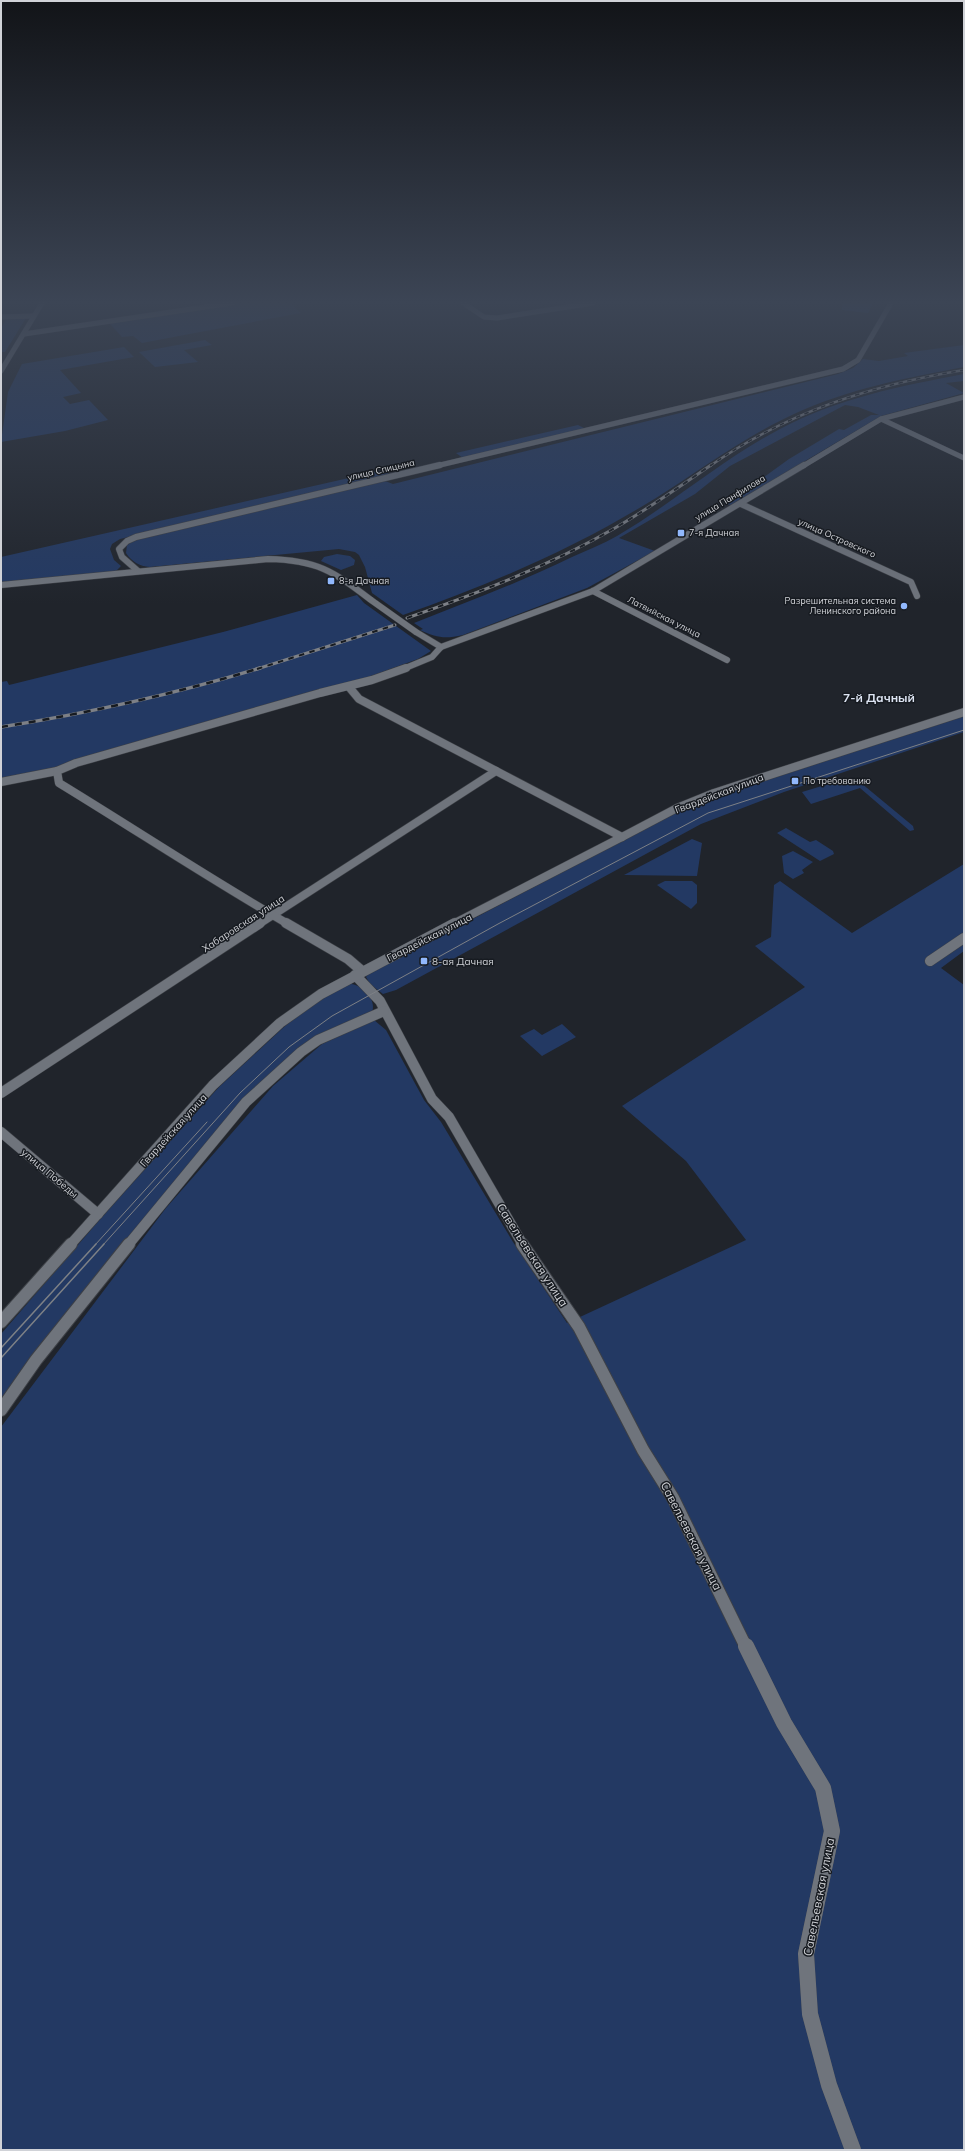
<svg xmlns="http://www.w3.org/2000/svg" width="965" height="2151" font-family="Mulish,sans-serif">
	<rect width="100%" height="100%" fill="#20242b"/>
	<g fill="#233963">
		<path d="M241 303H291L301 313 142 343 133 336 122 337 109 323Z"/>
		<path d="M7 318H26L5 352H1V328Z"/>
		<path d="M205 340 212 345 184 350 198 362 155 367 139 352Z"/>
		<path d="M964 345V367C906 378 848 389 794 414 744 437 702 469 656 498 575 548 492 584 403 615L372 593 365 567 359 555 355 552 339 549 150 567C139 566 132 562 126 553L127 545 135 540 385 481 393 484 838 374 853 368 863 359 879 361 908 356 904 353Z"/>
		<path d="M124 347 134 357 60 370 81 393 63 397 70 404 89 400 108 420 65 431 1 442 8 392 22 364Z"/>
		<path d="M964 374V381L946 383 964 393 881 416 731 505 727 504 789 459 839 429 844 430 871 415H879L858 407 845 405 730 466 695 494 619 538 655 551 587 588 463 635C445 639 437 638 420 630L423 629 414 623C467 602 521 582 572 557 587 550 603 544 617 536 673 503 723 459 780 429 838 398 901 386 964 374Z"/>
		<path d="M578 425 586 429 463 458 456 453Z"/>
		<path d="M384 470 390 475 120 539 112 544 110 549 114 560 121 566 116 571 1 583V557Z"/>
		<path d="M337 554 350 556 355 560 354 565 341 570 321 561 324 557Z"/>
		<path d="M357 595 364 603 431 651 418 659 363 679 36 773 1 780V682L7 681 9 685 223 632Z"/>
		<path d="M964 715V732L784 792 701 824 396 990 383 994 370 984 366 977 369 973 680 811 717 796Z"/>
		<path d="M845 779H851L861 783 913 826 914 830 910 831 860 788 811 804 802 792Z"/>
		<path d="M786 828 810 842 816 840 833 851 834 854 820 861 777 833Z"/>
		<path d="M692 839 702 843 697 876 624 875Z"/>
		<path d="M793 851 813 862 802 870 804 873 793 879 784 873 782 856Z"/>
		<path d="M964 864V951L941 968 964 985V2150H1V1427L166 1208 273 1086 322 1044 374 1020 386 1030 424 1100 441 1122 513 1242 567 1323 746 1240 686 1161 622 1106 805 987 755 946 771 937 774 885 780 881 852 933Z"/>
		<path d="M665 881H692L697 885V903L691 909 657 885Z"/>
		<path d="M351 984C362 985 377 999 372 1012L348 1023 274 1077 134 1237 1 1413V1334L102 1217 219 1087 285 1026 323 997Z"/>
		<path d="M562 1024 576 1037 542 1056 520 1036 534 1029 542 1035Z"/>
	</g>
	<path fill="#20407c" d="M842 303H873L868 313 842 310Z"/>
	<g fill="none" stroke-linecap="round" stroke-linejoin="round">
		<g stroke="#3d4046" stroke-width="5.5">
			<g id="minor-far5">
				<path d="M463 303 484 317 497 318 593 303"/>
				<path d="M1 317 34 316"/>
				<path d="M24 334 232 303"/>
				<path d="M881 419 964 458"/>
				<path d="M436 466 843 369 858 360 891 303"/>
			</g>
		</g>
		<g stroke="#3d4046" stroke-width="7">
			<g id="minor-far4">
				<path d="M741 504 911 582 917 596"/>
				<path d="M138 571 122 557 119 549 127 541 136 537 440 465"/>
				<path d="M593 591 727 660"/>
			</g>
		</g>
		<g stroke="#3d4046" stroke-width="9">
			<g id="minor-far3">
				<path d="M1 782 57 771"/>
				<path d="M259 924 496 771"/>
			</g>
		</g>
		<g stroke="#3d4046" stroke-width="11">
			<g id="minor-far2">
				<path d="M930 961 964 938"/>
				<path d="M355 975 380 1001 432 1099 449 1117 523 1245"/>
				<path d="M1 1093 260 923"/>
				<path d="M1 1132 98 1214"/>
				<path d="M128 1245 246 1102 301 1052 318 1040 384 1011"/>
			</g>
		</g>
		<g stroke="#3d4046" stroke-width="14">
			<g id="minor-far1">
				<path d="M522 1244 579 1327 643 1450 673 1498 746 1647"/>
				<path d="M1 1410 36 1360 129 1244"/>
			</g>
		</g>
		<g stroke="#3d4046" stroke-width="16">
			<path id="minor" d="M746 1646 784 1723 823 1788 832 1831 806 1954 810 2014 829 2085 853 2150"/>
		</g>
		<g stroke="#3d4046" stroke-width="9">
			<path id="tertiary" d="M622 837 677 808 714 793 964 712"/>
		</g>
		<g stroke="#3d4046" stroke-width="5.5">
			<g id="secondary-far4">
				<path d="M1 371 42 303"/>
				<path d="M803 466 881 419 964 397"/>
			</g>
		</g>
		<g stroke="#3d4046" stroke-width="7">
			<g id="secondary-far3">
				<path d="M1 585 268 559C317 560 333 571 371 600"/>
				<path d="M416 632 441 647"/>
				<path d="M403 669 432 657 441 647 593 591 804 465"/>
			</g>
		</g>
		<g stroke="#3d4046" stroke-width="9">
			<g id="secondary-far2">
				<path d="M349 687 359 699 622 837"/>
				<path d="M288 924C210 879 136 830 59 783L57 771 76 763 320 693 372 680 406 668"/>
				<path d="M453 924 622 837"/>
			</g>
		</g>
		<g stroke="#3d4046" stroke-width="11">
			<g id="secondary-far1">
				<path d="M286 923 348 959 362 971"/>
				<path d="M70 1245 213 1085 280 1023 321 994 455 923"/>
			</g>
		</g>
		<g stroke="#3d4046" stroke-width="14">
			<path id="secondary" d="M1 1322 71 1244"/>
		</g>
		<use href="#minor-far5" stroke="#6f747c" stroke-width="5"/>
		<use href="#minor-far4" stroke="#6f747c" stroke-width="6"/>
		<use href="#minor-far3" stroke="#6f747c" stroke-width="8"/>
		<use href="#minor-far2" stroke="#6f747c" stroke-width="10"/>
		<use href="#minor-far1" stroke="#6f747c" stroke-width="12"/>
		<use href="#minor" stroke="#6f747c" stroke-width="16"/>
		<use href="#tertiary" stroke="#6f747c" stroke-width="8"/>
		<use href="#secondary-far4" stroke="#6f747c" stroke-width="5"/>
		<use href="#secondary-far3" stroke="#6f747c" stroke-width="6"/>
		<use href="#secondary-far2" stroke="#6f747c" stroke-width="8"/>
		<use href="#secondary-far1" stroke="#6f747c" stroke-width="10"/>
		<use href="#secondary" stroke="#6f747c" stroke-width="12"/>
		<g stroke="#7d8086" stroke-width="1">
			<path d="M95 1245 207 1122"/>
			<path d="M103 1245 240 1093 289 1047 332 1016 498 924 708 813 964 730"/>
		</g>
		<g stroke="#7d8086" stroke-width="1.5">
			<path d="M1 1348 96 1244"/>
			<path d="M1 1358 104 1244"/>
		</g>
		<g stroke="#7d8086" stroke-width="2.5">
			<path id="rail-far2" d="M710 466C787 412 872 385 964 370"/>
		</g>
		<g stroke="#7d8086" stroke-width="3">
			<g id="rail-far1">
				<path d="M407 618C478 593 549 566 615 528 648 509 679 487 711 465"/>
				<path d="M257 669 395 625"/>
			</g>
		</g>
		<g stroke="#7d8086" stroke-width="3.5">
			<path id="rail" d="M1 727C89 713 175 694 260 668"/>
		</g>
		<use href="#rail-far2" stroke="#171b21" stroke-width="1.5" stroke-dasharray="4.5" stroke-linecap="butt"/>
		<use href="#rail-far1" stroke="#171b21" stroke-width="2" stroke-dasharray="5.5" stroke-linecap="butt"/>
		<use href="#rail" stroke="#171b21" stroke-width="2.5" stroke-dasharray="7" stroke-linecap="butt"/>
		<g stroke="#3d4046" stroke-width="7" stroke-linecap="butt">
			<path id="secondary-bridge" d="M371 600 416 632"/>
		</g>
		<use href="#secondary-bridge" stroke="#6f747c" stroke-width="6"/>
	</g>
	<linearGradient id="sky" x2="0" y2="1"><stop stop-color="#121418"/><stop offset="0.5" stop-color="#3c4555"/><stop offset="1" stop-color="#3c4555" stop-opacity="0"/></linearGradient>
	<rect width="965" height="604" fill="url(#sky)"/>
	<g fill="#91b8fd" stroke="#171b21" stroke-width="1.5">
		<rect x="677" y="529" width="8" height="8" rx="2"/>
		<rect x="327" y="577" width="8" height="8" rx="2"/>
		<circle cx="904" cy="606" r="4"/>
		<rect x="791" y="777" width="8" height="8" rx="2"/>
		<rect x="420" y="957" width="8" height="8" rx="2"/>
	</g>
	<g text-anchor="middle" stroke-width="3" stroke-linejoin="round" paint-order="stroke">
		<g font-size="9" fill="#d0d2d7" stroke="#171b21">
			<text transform="translate(381 470) rotate(-13)" y="3">улица Спицына</text>
			<text transform="translate(730 498) rotate(-31)" y="3">улица Панфилова</text>
			<text transform="translate(837 538) rotate(24)" y="3">улица Островского</text>
			<text transform="translate(664 617) rotate(27)" y="3">Латвийская улица</text>
		</g>
		<g font-size="9" fill="#d0d2d7" stroke="#171b21" text-anchor="start">
			<text x="689" y="536">7-я Дачная</text>
			<text x="339" y="584">8-я Дачная</text>
			<text x="896" y="604" text-anchor="end">Разрешительная система<tspan x="896" dy="10">Ленинского района</tspan></text>
			<text x="803" y="784">По требованию</text>
		</g>
		<g font-size="10" fill="#d0d2d7" stroke="#171b21">
			<text transform="translate(719 793) rotate(-21)" y="4">Гвардейская улица</text>
			<text transform="translate(243 923) rotate(-33)" y="4">Хабаровская улица</text>
			<text transform="translate(429 937) rotate(-27)" y="4">Гвардейская улица</text>
			<text transform="translate(173 1130) rotate(-48)" y="4">Гвардейская улица</text>
			<text transform="translate(50 1173) rotate(40)" y="4">улица Победы</text>
		</g>
		<g font-size="10" fill="#d0d2d7" stroke="#171b21" text-anchor="start">
			<text x="432" y="965">8-ая Дачная</text>
		</g>
		<g font-size="12" font-weight="bold" fill="#dde4f2" stroke="#171b21">
			<text x="879" y="702">7-й Дачный</text>
		</g>
		<g font-size="12" fill="#d0d2d7" stroke="#171b21">
			<text transform="translate(532 1255) rotate(57)" y="4">Савельевская улица</text>
			<text transform="translate(691 1536) rotate(63)" y="4">Савельевская улица</text>
			<text transform="translate(819 1897) rotate(-79)" y="4">Савельевская улица</text>
		</g>
	</g>
	<rect width="965" height="2151" fill="none" stroke="#d0d2d7" stroke-width="4"/>
</svg>
